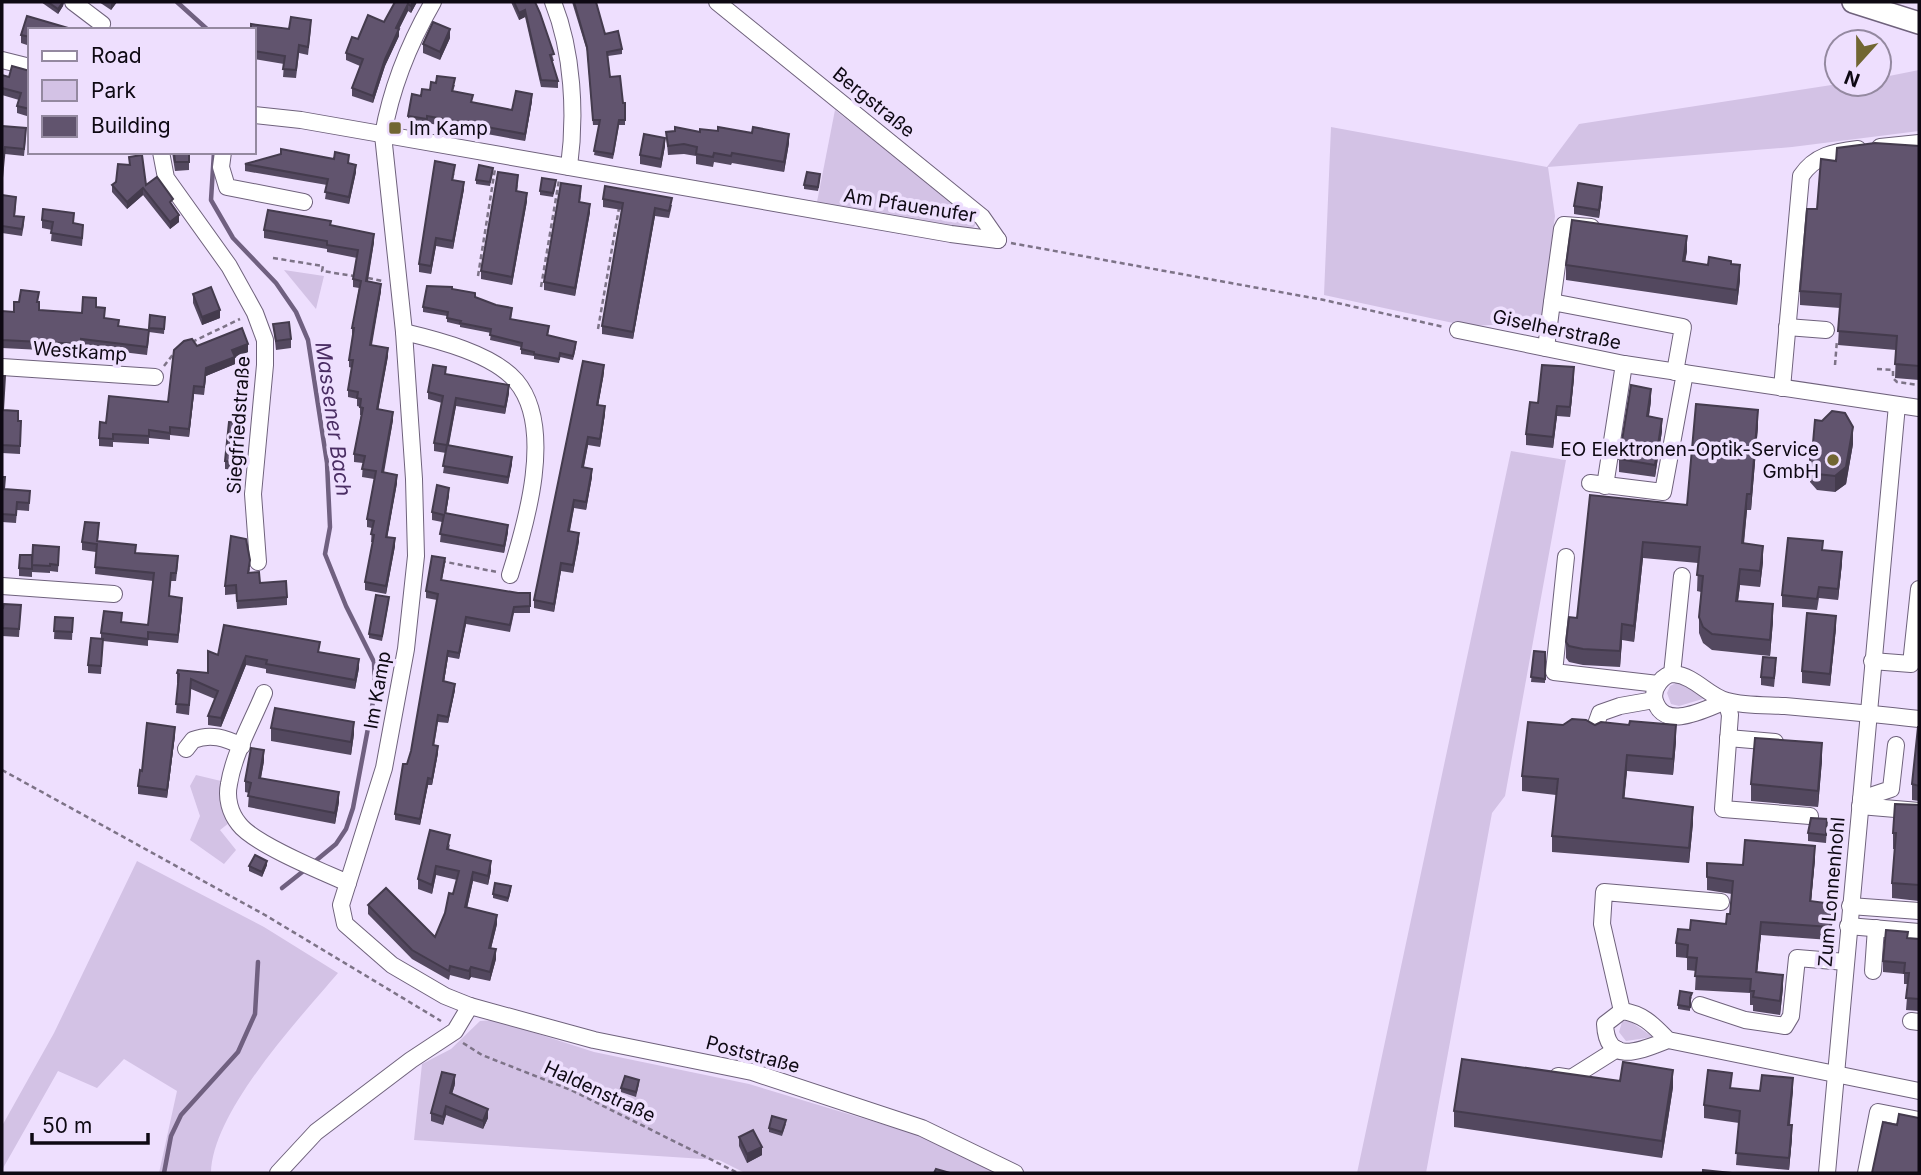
<svg xmlns="http://www.w3.org/2000/svg" width="1921" height="1175" font-family="Inter,sans-serif">
	<rect width="100%" height="100%" fill="#eedffe"/>
	<g fill="#d3c2e5">
		<path d="M1919 70V131L1792 147 1548 167 1555 216 1540 330 1516 324 1467 326 1324 295 1331 127 1547 167 1579 124 1838 84H1879V78Z"/>
		<path d="M835 110 977 220 974 227 963 230 817 202Z"/>
		<path d="M284 270 324 276 316 309Z"/>
		<path d="M1511 451 1566 460 1505 796 1492 813 1426 1173H1357Z"/>
		<path d="M1676 683 1693 689 1706 698 1679 706 1671 704 1667 693 1670 686Z"/>
		<path d="M196 775 221 781V799L229 823 220 830 236 850 224 864 190 840 200 816 190 786Z"/>
		<path d="M137 861 264 927 338 973C298 1020 212 1112 211 1173H159L177 1091 124 1059 97 1088 58 1071 2 1170V1126L54 1033Z"/>
		<path d="M495 1020 594 1052 749 1084 915 1134 949 1148 998 1173H745L719 1160 414 1140 422 1064 451 1049 480 1021Z"/>
		<path d="M1628 1020 1653 1037 1626 1041 1619 1032 1622 1022Z"/>
	</g>
	<g fill="none" stroke-linecap="round" stroke-linejoin="round">
		<g stroke="#706080" stroke-width="4.5">
			<path d="M177 2 208 30"/>
			<path d="M214 152 211 200 233 238 276 283 296 312 308 340 327 463 330 527 325 554 346 606 374 662 375 691 353 808 346 829 336 844 313 863"/>
			<path d="M282 888 306 869"/>
			<path d="M164 1173 171 1136 181 1115 238 1052 255 1014 258 962"/>
		</g>
		<g stroke="#6f627c" stroke-width="18">
			<g id="minor">
				<path d="M73 2 102 24 100 30"/>
				<path d="M433 2C410 42 391 89 383 135L404 332 414 479 416 556 406 649 384 768 341 905 345 924 392 965 445 996 470 1006 594 1040 752 1072 922 1128 1015 1173"/>
				<path d="M553 2C573 52 576 115 569 167"/>
				<path d="M717 2 982 217 998 240"/>
				<path d="M2 60 30 67"/>
				<path d="M254 115 301 120 951 234 998 240"/>
				<path d="M1880 147 1919 143"/>
				<path d="M161 152 166 178 229 266 255 313 265 340V365L253 494 258 562"/>
				<path d="M223 152 221 167 227 187 304 202"/>
				<path d="M1552 302 1562 229 1564 225 1591 227"/>
				<path d="M1787 327 1826 330"/>
				<path d="M1458 330 1624 364 1919 408"/>
				<path d="M404 332C438 340 493 354 516 381 555 427 526 524 510 575"/>
				<path d="M1546 348 1552 302 1683 327 1675 372"/>
				<path d="M2 367 155 377"/>
				<path d="M1782 388 1801 176C1815 155 1834 152 1858 149"/>
				<path d="M1590 483 1663 492 1685 373"/>
				<path d="M1605 486 1624 364"/>
				<path d="M1566 557 1554 672 1658 684"/>
				<path d="M2 586 114 594"/>
				<path d="M1872 661 1911 664 1919 589"/>
				<path d="M1672 674 1682 576"/>
				<path d="M264 693C252 722 234 753 229 784 226 798 230 813 239 824 254 844 323 872 348 883"/>
				<path d="M1594 730 1600 713 1620 706 1654 700"/>
				<path d="M1728 738 1775 742"/>
				<path d="M186 749 193 740C211 733 225 738 242 746"/>
				<path d="M1861 799 1891 789 1896 745"/>
				<path d="M1860 806 1919 811"/>
				<path d="M1810 816 1723 809 1730 715 1726 701C1707 708 1665 732 1655 701 1651 689 1663 674 1674 674 1695 676 1708 696 1727 701 1744 706 1767 705 1785 706 1830 710 1875 714 1919 719"/>
				<path d="M1850 906 1919 911"/>
				<path d="M1848 926 1919 932"/>
				<path d="M1873 971 1876 928"/>
				<path d="M1700 1005 1745 1020 1785 1026 1791 1016 1797 958 1846 962"/>
				<path d="M1622 1011 1602 924 1604 892 1721 902"/>
				<path d="M1911 1021 1919 1022"/>
				<path d="M1668 1040C1642 1050 1607 1067 1605 1024L1622 1011C1644 1014 1654 1026 1668 1040L1919 1091"/>
				<path d="M1558 1076 1571 1078 1617 1049"/>
				<path d="M278 1173 316 1132 411 1060 455 1031 470 1006"/>
				<path d="M1827 1173 1897 405"/>
				<path d="M1866 1173 1878 1112 1919 1120"/>
			</g>
		</g>
		<g stroke="#6f627c" stroke-width="24">
			<path id="major" d="M1853 2 1919 23"/>
		</g>
		<g stroke="#7d7387" stroke-width="2.5" stroke-dasharray="5 3.5" stroke-linecap="butt">
			<path d="M1011 243 1324 300 1444 327"/>
			<path d="M273 258 323 266 322 271 354 276"/>
			<path d="M478 276 495 169"/>
			<path d="M368 278 382 281"/>
			<path d="M541 287 559 180"/>
			<path d="M598 329 619 208"/>
			<path d="M192 342 240 319"/>
			<path d="M1835 365 1837 340"/>
			<path d="M164 366 175 352"/>
			<path d="M1877 369 1893 370V378L1897 382 1919 385"/>
			<path d="M441 561 497 572"/>
			<path d="M2 770 265 915 441 1021"/>
			<path d="M463 1043 482 1055 571 1090 738 1173"/>
		</g>
		<use href="#minor" stroke="#fff" stroke-width="16"/>
		<use href="#major" stroke="#fff" stroke-width="21"/>
	</g>
	<g fill="#53485f">
		<path d="M41 2H64L63 6 58 14Z"/>
		<path d="M99 2H117L111 10Z"/>
		<path d="M391 2H417L411 13 408 11 399 29V36L385 66 373 103 352 96V88L360 66 346 60V53L358 39 384 22 394 4Z"/>
		<path d="M511 2H535L554 61H552L558 81V88L541 87 525 17 519 20Z"/>
		<path d="M572 2H596L605 34 622 49V54L608 56 610 77 623 103H625V125H619L613 159 594 155 599 125H593L587 51Z"/>
		<path d="M311 28 308 55 299 53 296 78 283 77 284 64 254 59V30Z"/>
		<path d="M30 30V46L21 43V35Z"/>
		<path d="M450 38 440 60 423 53V44Z"/>
		<path d="M30 71V117L17 113V106L19 100 2 95V77H9Z"/>
		<path d="M455 85 453 91 473 103 512 110 532 101 525 141 427 123V126L408 123V116L421 96 430 90Z"/>
		<path d="M2 126 26 136 24 156 5 154Z"/>
		<path d="M666 132H700L789 143 784 172 732 163 731 165 714 162 713 167 696 164V156L684 154 668 155Z"/>
		<path d="M665 146 661 168 640 164V155Z"/>
		<path d="M1919 146V380L1895 378 1896 350 1838 345 1840 308 1800 305V291L1817 209 1836 161Z"/>
		<path d="M281 149 349 163 356 172 349 204 325 199 327 185 245 171V164L281 154Z"/>
		<path d="M172 152H189V170L175 171Z"/>
		<path d="M129 157 146 185 173 206 179 222 170 229 143 195 127 209 112 192V185L129 165Z"/>
		<path d="M455 172 453 180 464 189 453 249 436 246 431 274 419 272V264Z"/>
		<path d="M493 172 490 186 476 184V180Z"/>
		<path d="M820 178 818 191 804 189V185Z"/>
		<path d="M518 183 517 192 527 201 512 285 481 279V271Z"/>
		<path d="M556 184 553 197 540 195V191Z"/>
		<path d="M581 194 580 202 590 212 575 296 544 290V282Z"/>
		<path d="M2 195 16 205 15 216 24 224 22 236 2 233Z"/>
		<path d="M1602 195 1599 218 1574 214V206Z"/>
		<path d="M603 199 672 205 669 218 655 216 633 339 602 334V326L622 210 603 207Z"/>
		<path d="M42 220 74 223 83 233 82 246 51 241 52 230 42 228Z"/>
		<path d="M331 225 374 242 368 281 381 291 372 345 388 356 378 410 393 420 384 473 397 483 387 537 395 546 386 594 365 590V582L373 542H371L372 528 367 527V519L374 479 362 477 363 463 354 462V454L361 415H360V407L357 406V399L348 397V390L352 368 349 367V360L353 335H352V328L359 288 353 287V279L357 258 327 252V249L264 238V230Z"/>
		<path d="M1687 251 1685 261 1708 265 1731 264 1740 280 1737 305 1566 280V265Z"/>
		<path d="M452 289 512 312 511 319 549 330 548 335 576 347 573 360 560 357 559 363 534 359V356L521 354V347L490 340 491 333 460 327V325L447 322V316L423 312V307Z"/>
		<path d="M193 294 220 318 202 325 193 303Z"/>
		<path d="M38 302 39 310 82 313 96 307 105 318 119 326 149 338 147 355 81 347V352L2 348V311L14 312Z"/>
		<path d="M150 315 165 317 164 334 149 332Z"/>
		<path d="M273 324 291 339V348L276 350Z"/>
		<path d="M197 346 248 352 235 357V364L206 376 204 395 194 394 189 437 170 435V440L149 438V444L113 442V447L99 446V438L106 423 168 402Z"/>
		<path d="M604 373 598 405 605 414 600 447 588 445 584 467 592 477 586 510 574 508 570 531 579 541 573 573 561 571 554 612 534 608V600Z"/>
		<path d="M446 374 509 393 505 414 456 406 449 445 512 464 508 484 443 473 446 453 434 451V443L442 403 428 399V392Z"/>
		<path d="M2 376 4 410 18 421H21L20 454 2 453Z"/>
		<path d="M1574 378 1570 417 1557 416 1553 448 1526 445V434L1538 403Z"/>
		<path d="M1651 401 1649 416 1662 431 1655 477 1619 472V459Z"/>
		<path d="M1758 426 1751 510H1747L1744 544 1763 562 1760 587 1740 585 1738 601 1773 621 1770 656 1712 650 1703 643 1699 633V617L1701 592 1697 591 1698 563 1643 558 1634 642 1622 640 1620 667 1583 665 1569 662 1566 658V642L1577 618 1590 495 1687 505Z"/>
		<path d="M240 429 244 438 242 454 237 459 236 470 225 469V461Z"/>
		<path d="M1853 444 1846 484 1835 492 1817 490 1810 482V446Z"/>
		<path d="M2 477 5 489 30 491 29 511 17 510 16 523 2 522Z"/>
		<path d="M449 495 446 513 508 532 504 553 440 542 442 522 432 520V512Z"/>
		<path d="M99 531 98 541 136 553 178 564 176 581H171L169 596 182 606 178 643 148 640V646L103 641 101 674 88 673V665L101 639V633L122 622 148 625 153 581 95 574 96 552 82 550V542Z"/>
		<path d="M59 547 58 572 50 571V573L32 572V570V577L19 576V568L32 555Z"/>
		<path d="M1823 550 1842 563 1838 600 1819 598 1817 610 1782 607V595Z"/>
		<path d="M445 564 442 580 530 606V613H514L510 632 466 624 459 659 448 657 444 682 455 690 448 723 438 722 434 746 438 753 432 785H428L420 825 395 820V814L411 751 437 600 426 598V591Z"/>
		<path d="M250 568 249 573 260 583 287 597V605L237 609 236 594 225 595V586Z"/>
		<path d="M389 601 382 641 369 638V634Z"/>
		<path d="M21 605 19 637 2 636V608Z"/>
		<path d="M55 617 73 618 72 640 54 639Z"/>
		<path d="M1836 628 1830 686 1802 683V671Z"/>
		<path d="M1534 651 1545 652V683L1531 682Z"/>
		<path d="M320 652 359 668 355 689 266 673V669L246 665 221 727 208 725V716L215 699 191 689 189 715 176 713 178 683H177V673H208L218 655Z"/>
		<path d="M1776 667 1774 687 1761 685V677Z"/>
		<path d="M1563 725H1595L1676 741 1673 775 1627 771 1624 798 1693 823 1689 863 1552 852V836L1556 795 1522 791V776Z"/>
		<path d="M1919 727V801L1912 800V784Z"/>
		<path d="M271 728 354 734 351 755 271 741Z"/>
		<path d="M175 735 167 798 138 794V786L142 771Z"/>
		<path d="M1822 760 1818 807 1751 801V784Z"/>
		<path d="M264 761 261 778 339 802 335 824 248 807 249 793 245 792V781Z"/>
		<path d="M1919 805V901L1892 898V883L1895 849H1893V833Z"/>
		<path d="M1827 828 1826 843 1808 841V833Z"/>
		<path d="M450 844 449 849 491 871 488 885 473 881 467 908 497 924 491 948 496 959 490 981 471 977 469 980 450 975 449 980 412 959 368 914V905L435 937 453 894 457 880 436 875 432 894 418 889V879Z"/>
		<path d="M1815 859 1811 901 1833 918 1830 940 1761 935 1757 972 1783 988 1780 1015 1753 1011V1005H1750V993L1695 990 1696 971 1687 970V958L1676 957V943L1690 930 1726 924 1730 914 1732 894 1707 890V877L1743 865Z"/>
		<path d="M267 865 262 877 249 871V866Z"/>
		<path d="M511 890 508 902 493 898V894Z"/>
		<path d="M1908 938 1919 939V1011L1906 1010 1908 984H1904V974L1883 972V961Z"/>
		<path d="M1692 997 1690 1002V1011L1678 1009V1005Z"/>
		<path d="M1620 1081 1673 1087 1662 1158 1454 1127V1111Z"/>
		<path d="M455 1084 452 1094 488 1118 483 1129 446 1115 443 1125 431 1121V1113Z"/>
		<path d="M639 1084 636 1097 621 1092V1088Z"/>
		<path d="M1732 1088 1760 1091 1793 1090 1790 1125 1792 1138 1789 1170 1736 1165 1739 1123 1704 1118V1105Z"/>
		<path d="M786 1124 782 1136 769 1132V1128Z"/>
		<path d="M739 1137 762 1155 747 1163 739 1146Z"/>
	</g>
	<g fill="#443b4d">
		<path d="M63 2H64L63 6 58 14V9Z"/>
		<path d="M113 2H117L111 10V4Z"/>
		<path d="M413 2H417L411 13V6Z"/>
		<path d="M408 4V11L399 29V36L385 66 373 103V96L396 28Z"/>
		<path d="M525 10V17L519 20V13Z"/>
		<path d="M450 29V38L440 60V52Z"/>
		<path d="M532 94V101L525 141V134Z"/>
		<path d="M789 134V143L784 172V162Z"/>
		<path d="M665 138V146L661 168V159Z"/>
		<path d="M356 165V172L349 204V197Z"/>
		<path d="M464 182V189L453 249V241Z"/>
		<path d="M1602 187V195L1599 218V210Z"/>
		<path d="M143 188V195L127 209V202Z"/>
		<path d="M527 193V201L512 285V277Z"/>
		<path d="M590 204V212L575 296V288Z"/>
		<path d="M655 208V216L633 339V332Z"/>
		<path d="M179 215V222L170 229V222Z"/>
		<path d="M374 234V242L366 289V281Z"/>
		<path d="M1687 236V251L1683 276V261Z"/>
		<path d="M436 238V246L431 274V266Z"/>
		<path d="M1740 265V280L1737 305V290Z"/>
		<path d="M381 284V291L370 352V345Z"/>
		<path d="M220 310V318L202 325V317Z"/>
		<path d="M248 344V352L235 357V364L206 376 204 395 206 368 232 350Z"/>
		<path d="M388 348V356L377 417V409Z"/>
		<path d="M604 365V373L597 412V405Z"/>
		<path d="M1574 367V378L1570 417V407Z"/>
		<path d="M509 385V393L505 414V407Z"/>
		<path d="M194 386V394L189 437V429Z"/>
		<path d="M1651 389V401L1647 428V416Z"/>
		<path d="M456 398V406L447 453V445Z"/>
		<path d="M605 406V414L600 447V439Z"/>
		<path d="M1557 406V416L1553 448V437Z"/>
		<path d="M1758 410V426L1751 510V494Z"/>
		<path d="M393 412V420L382 480V472Z"/>
		<path d="M1662 419V431L1655 477V465Z"/>
		<path d="M1853 427V444L1846 484 1835 492V476Z"/>
		<path d="M244 430 242 454 237 459 236 470 237 450Z"/>
		<path d="M588 437V445L582 475V467Z"/>
		<path d="M512 457V464L508 484V477Z"/>
		<path d="M592 469V477L586 510V502Z"/>
		<path d="M397 475V483L386 545V537Z"/>
		<path d="M449 488V495L445 520V513Z"/>
		<path d="M1747 494V510L1742 559V543Z"/>
		<path d="M574 500V508L568 539V531Z"/>
		<path d="M508 525V532L504 553V546Z"/>
		<path d="M579 533V541L573 573V565Z"/>
		<path d="M395 538V546L386 594V586Z"/>
		<path d="M1643 542V558L1634 642V626Z"/>
		<path d="M1763 546V562L1760 587V571Z"/>
		<path d="M1842 552V563L1838 600V589Z"/>
		<path d="M561 563V571L554 612V604Z"/>
		<path d="M1740 569V585L1736 617V601Z"/>
		<path d="M182 598V606L178 643V635Z"/>
		<path d="M1773 604V621L1770 656V640Z"/>
		<path d="M1836 616V628L1830 686V674Z"/>
		<path d="M466 617V624L459 659V653Z"/>
		<path d="M1622 624V640L1620 667V651Z"/>
		<path d="M448 651V657L443 688V681Z"/>
		<path d="M246 656V665L221 727V718Z"/>
		<path d="M359 659V668L355 689V680Z"/>
		<path d="M455 684V690L448 723V717Z"/>
		<path d="M354 722V734L351 755V742Z"/>
		<path d="M1676 725V741L1673 775V759Z"/>
		<path d="M175 727V735L167 798V790Z"/>
		<path d="M1822 743V760L1818 807V791Z"/>
		<path d="M438 746V753L432 785V779Z"/>
		<path d="M264 750V761L259 788V778Z"/>
		<path d="M1627 755V771L1623 814V798Z"/>
		<path d="M428 778V785L420 825V819Z"/>
		<path d="M339 792V802L335 824V813Z"/>
		<path d="M1693 807V823L1689 863V848Z"/>
		<path d="M1815 846V859L1810 914V901Z"/>
		<path d="M267 861V865L262 877V872Z"/>
		<path d="M491 861V871L488 885V876Z"/>
		<path d="M436 866V875L432 894V885Z"/>
		<path d="M473 872V881L465 917V907Z"/>
		<path d="M1833 904V918L1830 940V927Z"/>
		<path d="M497 915V924L489 957V948Z"/>
		<path d="M1761 922V935L1756 985V972Z"/>
		<path d="M496 949V959L490 981V972Z"/>
		<path d="M471 967V977L469 980V971Z"/>
		<path d="M1783 975V988L1780 1015V1001Z"/>
		<path d="M1673 1070V1087L1662 1158V1141Z"/>
		<path d="M455 1075V1084L450 1101V1093Z"/>
		<path d="M1793 1078V1090L1788 1137V1125Z"/>
		<path d="M446 1106V1115L443 1125V1117Z"/>
		<path d="M488 1109V1118L483 1129V1121Z"/>
		<path d="M1792 1125V1138L1789 1170V1158Z"/>
		<path d="M762 1147V1155L747 1163V1154Z"/>
	</g>
	<g fill="#61546e" stroke="#443b4d" stroke-width="2">
		<path d="M48 2H63L58 9Z"/>
		<path d="M395 2H413L411 6 408 4 396 28 399 29 385 59 373 96 352 88 363 59 346 53 352 37 358 39 368 15 384 22Z"/>
		<path d="M514 2H535L540 13 554 54 550 55 558 81 541 80 525 10 519 13Z"/>
		<path d="M574 2H596L605 34 618 31 622 49 607 52 610 77 620 76 623 103H625V120H619L613 154 594 151 600 120H593L587 47Z"/>
		<path d="M27 16 75 30H30V37L21 35Z"/>
		<path d="M291 17 311 20 308 47 299 45 296 70 283 69 285 56 254 51V30H251V24L289 29Z"/>
		<path d="M433 22 450 29 440 52 423 44Z"/>
		<path d="M12 66 30 71V109L17 106 21 93 2 88V75L9 77Z"/>
		<path d="M437 76 455 78 452 91 473 95 471 102 512 110 516 91 532 94 525 134 427 116V119L408 116 412 94 421 96 422 89 430 90 431 82 436 83Z"/>
		<path d="M2 126 26 128 24 149 5 147 2 178Z"/>
		<path d="M675 127 700 132V129L718 131V127L752 133 753 127 789 134 784 162 732 153 731 156 714 153 713 157 696 154 697 147 684 144 668 146 666 132 675 131Z"/>
		<path d="M644 134 665 138 661 159 640 155Z"/>
		<path d="M1875 143 1919 146V366L1895 364 1897 336 1838 331 1841 294 1800 291 1807 209H1817L1821 159 1836 161 1837 148Z"/>
		<path d="M281 149 334 159 335 152 349 155 348 163 356 165 349 197 325 192 328 179 245 164 281 154Z"/>
		<path d="M174 152H189V162H175Z"/>
		<path d="M142 155 146 185 157 177 173 199 170 202 179 215 170 222 143 188 127 202 112 185 116 182 118 164 130 165 129 157Z"/>
		<path d="M435 161 455 165 452 180 464 182 453 241 436 238 431 266 419 264Z"/>
		<path d="M479 165 493 168 490 182 476 180Z"/>
		<path d="M498 172 518 175 516 191 527 193 512 277 481 271Z"/>
		<path d="M807 172 820 174 818 187 804 185Z"/>
		<path d="M542 178 556 180 553 193 540 191Z"/>
		<path d="M561 183 581 186 579 202 590 204 575 288 544 282Z"/>
		<path d="M1578 183 1602 187 1599 210 1574 206Z"/>
		<path d="M605 186 672 198 669 211 655 208 633 332 602 326 623 203 603 199Z"/>
		<path d="M2 195 16 197 14 216 24 217 22 229 2 226Z"/>
		<path d="M43 209 74 213 73 223 83 225 82 238 51 233 53 222 42 220Z"/>
		<path d="M268 210 331 221 330 225 374 234 366 281 381 284 370 345 388 348 377 409 393 412 382 472 397 475 386 537 395 538 386 586 365 582 374 535 371 534 374 521 367 519 376 471 362 469 365 456 354 454 363 408 360 407 361 399 357 398 358 392 348 390 353 360H349L354 328H352L361 281 353 279 358 250 327 245V241L264 230Z"/>
		<path d="M1572 220 1687 236 1683 261 1708 265 1709 257 1731 261V264L1740 265 1737 290 1566 265Z"/>
		<path d="M427 286 452 287V289L475 293V297L496 305 512 308 510 319 549 326 547 335 576 342 573 356 560 353 559 359 534 354V352L521 349 522 343 490 335 491 329 460 323 461 321 447 318 448 312 423 307Z"/>
		<path d="M211 287 220 310 202 317 193 294Z"/>
		<path d="M21 290 39 292 37 302H39V310L82 313 83 297 96 298V307L105 308 104 318 119 320 118 326 149 330 147 347 81 339V344L2 340V311L14 312V302H19Z"/>
		<path d="M150 315 165 317 164 329 149 328Z"/>
		<path d="M289 322 291 339 276 341 273 324Z"/>
		<path d="M242 328 248 344 232 350 235 357 206 368 204 387 194 386 189 429 170 427V433L149 430V436L113 434V439L99 438 100 422 106 423 109 396 168 402 174 350 184 341 192 339 197 346Z"/>
		<path d="M583 361 604 365 597 405 605 406 600 439 588 437 582 467 592 469 586 502 574 500 568 531 579 533 573 565 561 563 554 604 534 600Z"/>
		<path d="M433 365 446 367 445 374 509 385 505 407 456 398 447 445 512 457 508 477 443 466 447 445 434 443 443 396 428 392Z"/>
		<path d="M1542 365 1574 367 1570 407 1557 406 1553 437 1526 434 1530 402 1538 403Z"/>
		<path d="M2 376H5L3 410 18 411V421H21L20 446 2 445Z"/>
		<path d="M1631 385 1651 389 1647 416 1662 419 1655 465 1619 459Z"/>
		<path d="M1696 404 1758 410 1751 494H1747L1742 543 1763 546 1760 571 1740 569 1736 601 1773 604 1770 640 1712 634 1703 627 1699 617 1703 576 1697 575 1700 547 1643 542 1634 626 1622 624 1620 651 1583 649 1569 646 1566 642 1569 617 1577 618 1590 495 1687 505Z"/>
		<path d="M1832 411 1845 413 1853 427 1846 467 1835 476 1817 474 1810 466V446L1813 443 1815 420 1822 421Z"/>
		<path d="M229 422 240 423 239 429 244 430 242 446 237 450 236 462 225 461Z"/>
		<path d="M2 477H5L4 489 30 491 29 503 17 502 16 515 2 514Z"/>
		<path d="M437 485 449 488 445 513 508 525 504 546 440 534 444 515 432 512Z"/>
		<path d="M85 522 99 523 97 541 136 545 135 553 178 556 176 573H171L169 596 182 598 178 635 148 632V639L101 633 104 611 122 613 121 622 148 625 154 573 95 567 97 544 82 542Z"/>
		<path d="M231 536 246 539 250 560 248 573 259 572 260 583 286 581 287 597 237 601 236 585 225 586Z"/>
		<path d="M1788 538 1823 541 1822 550 1842 552 1838 589 1819 587 1817 599 1782 595Z"/>
		<path d="M33 545 59 547 58 565 50 564V566L32 565Z"/>
		<path d="M20 555H32V569L19 568Z"/>
		<path d="M432 556 445 558 441 580 518 593H530V606L514 607 510 625 466 617 459 653 448 651 443 681 455 684 448 717 438 715 433 745 438 746 432 779 428 778 420 819 395 814 403 764H407L411 751 438 594 426 591Z"/>
		<path d="M376 595 389 597 382 636 369 634Z"/>
		<path d="M4 604 21 605 19 629 2 628V608H3Z"/>
		<path d="M1807 613 1836 616 1830 674 1802 671Z"/>
		<path d="M55 617 73 618 72 632 54 631Z"/>
		<path d="M224 625 320 642 318 652 359 659 355 680 266 664 267 660 246 656 221 718 208 716 218 691 191 679 189 705 176 704 179 674 177 673 178 670 208 673V651L218 655Z"/>
		<path d="M91 638 103 639 101 666 88 665Z"/>
		<path d="M1534 651 1545 652V679L1531 677Z"/>
		<path d="M1763 657 1776 658 1774 678 1761 677Z"/>
		<path d="M275 708 354 722 351 742 271 728Z"/>
		<path d="M1572 719 1586 720 1595 725 1601 722 1629 725 1630 721 1676 725 1673 759 1627 755 1623 798 1693 807 1689 848 1552 836 1558 779 1522 776 1528 722 1563 725Z"/>
		<path d="M147 723 175 727 167 790 138 786 140 770 142 771Z"/>
		<path d="M1918 727H1919V786L1912 784Z"/>
		<path d="M1755 738 1822 743 1818 791 1751 784Z"/>
		<path d="M251 748 264 750 259 778 339 792 335 813 248 796 251 783 245 781Z"/>
		<path d="M1895 804 1919 805V885L1892 883 1896 833H1893Z"/>
		<path d="M1811 818 1827 819 1826 835 1808 833Z"/>
		<path d="M430 830 450 835 447 849 491 861 488 876 473 872 465 907 497 915 489 948 496 949 490 972 471 967 469 971 450 966 449 971 412 950 368 905 386 888 435 937 445 913 449 893 453 894 459 871 436 866 432 885 418 879Z"/>
		<path d="M1745 840 1815 846 1810 901 1833 904 1830 927 1761 922 1756 972 1783 975 1780 1001 1753 997 1754 991H1750L1751 979 1695 976 1697 958 1687 957 1688 945 1676 943 1678 929 1690 930 1691 920 1726 924 1727 914H1730L1733 881 1707 877V863L1743 865Z"/>
		<path d="M255 855 267 861 262 872 249 866Z"/>
		<path d="M495 883 511 886 508 898 493 894Z"/>
		<path d="M1886 930 1908 932 1907 938 1919 939V999L1906 998 1909 973H1904L1905 963 1883 961Z"/>
		<path d="M1680 991 1692 993 1690 998V1007L1678 1005Z"/>
		<path d="M1462 1059 1620 1081 1623 1062 1673 1070 1662 1141 1454 1111Z"/>
		<path d="M1708 1070 1732 1073 1730 1088 1760 1091 1762 1075 1793 1078 1788 1125H1792L1789 1158 1736 1153 1740 1111 1704 1105Z"/>
		<path d="M442 1072 455 1075 450 1093 488 1109 483 1121 446 1106 443 1117 431 1113Z"/>
		<path d="M625 1076 639 1080 636 1092 621 1088Z"/>
		<path d="M1899 1114 1919 1118V1173H1872L1883 1122 1897 1125Z"/>
		<path d="M772 1116 786 1120 782 1132 769 1128Z"/>
		<path d="M753 1130 762 1147 747 1154 739 1137Z"/>
		<path d="M936 1169 950 1173H934Z"/>
		<path d="M1703 1170 1732 1173H1703Z"/>
	</g>
	<g fill="#716632" stroke="#eedffe" stroke-width="2.5">
		<rect x="388" y="121" width="14" height="14" rx="3.5"/>
		<circle cx="1833" cy="460" r="7"/>
	</g>
	<g text-anchor="middle" stroke-width="7" stroke-linejoin="round" paint-order="stroke">
		<g font-size="19" fill="#0e0913" stroke="#eedffe">
			<text transform="translate(874 102) rotate(39)" y="7">Bergstraße</text>
			<text transform="translate(910 205) rotate(9)" y="7">Am Pfauenufer</text>
			<text transform="translate(1557 329) rotate(12)" y="7">Giselherstraße</text>
			<text transform="translate(80 351) rotate(4)" y="7">Westkamp</text>
			<text transform="translate(238 425) rotate(-86)" y="7">Siegfriedstraße</text>
			<text transform="translate(377 690) rotate(-80)" y="7">Im Kamp</text>
			<text transform="translate(1831 892) rotate(-85)" y="7">Zum Lonnenhohl</text>
			<text transform="translate(753 1054) rotate(15)" y="7">Poststraße</text>
			<text transform="translate(600 1091) rotate(25)" y="7">Haldenstraße</text>
		</g>
		<g font-size="19" fill="#0e0913" stroke="#eedffe" text-anchor="start">
			<text x="409" y="135">Im Kamp</text>
			<text x="1819" y="456" text-anchor="end">EO Elektronen-Optik-Service<tspan x="1819" dy="22">GmbH</tspan></text>
		</g>
		<g font-size="21" font-style="italic" fill="#4a2d63" stroke="#eedffe">
			<text transform="translate(333 419) rotate(82)" y="7">Massener Bach</text>
		</g>
	</g>
	<rect width="1921" height="1175" fill="none" stroke="#0e0913" stroke-width="7"/>
	<rect x="28" y="28" width="228" height="126" fill="#eedffe" stroke="#9489a0" stroke-width="2"/>
	<rect x="42" y="51" width="35" height="10" fill="#ffffff" stroke="#9489a0" stroke-width="2"/>
	<text x="91" y="63" font-size="21" fill="#0e0913">Road</text>
	<rect x="42" y="80" width="35" height="21" fill="#d3c2e5" stroke="#9489a0" stroke-width="2"/>
	<text x="91" y="98" font-size="21" fill="#0e0913">Park</text>
	<rect x="42" y="116" width="35" height="21" fill="#61546e" stroke="#9489a0" stroke-width="2"/>
	<text x="91" y="133" font-size="21" fill="#0e0913">Building</text>
	<g transform="translate(1858 63) rotate(201)"><circle r="33" fill="#eedffe" stroke="#9489a0" stroke-width="2"/>
	<path d="M0-5L12 26L0 18L-12 26Z" fill="#716632"/>
	<text y="-10" font-size="19" font-weight="bold" text-anchor="middle" fill="#0e0913">N</text>
	</g>
	<path d="M32 1133v10h116v-10" fill="none" stroke="#0e0913" stroke-width="3.5"/>
	<text x="42" y="1133" font-size="21" fill="#0e0913" stroke="#eedffe" stroke-width="5" paint-order="stroke">50 m</text>
</svg>
